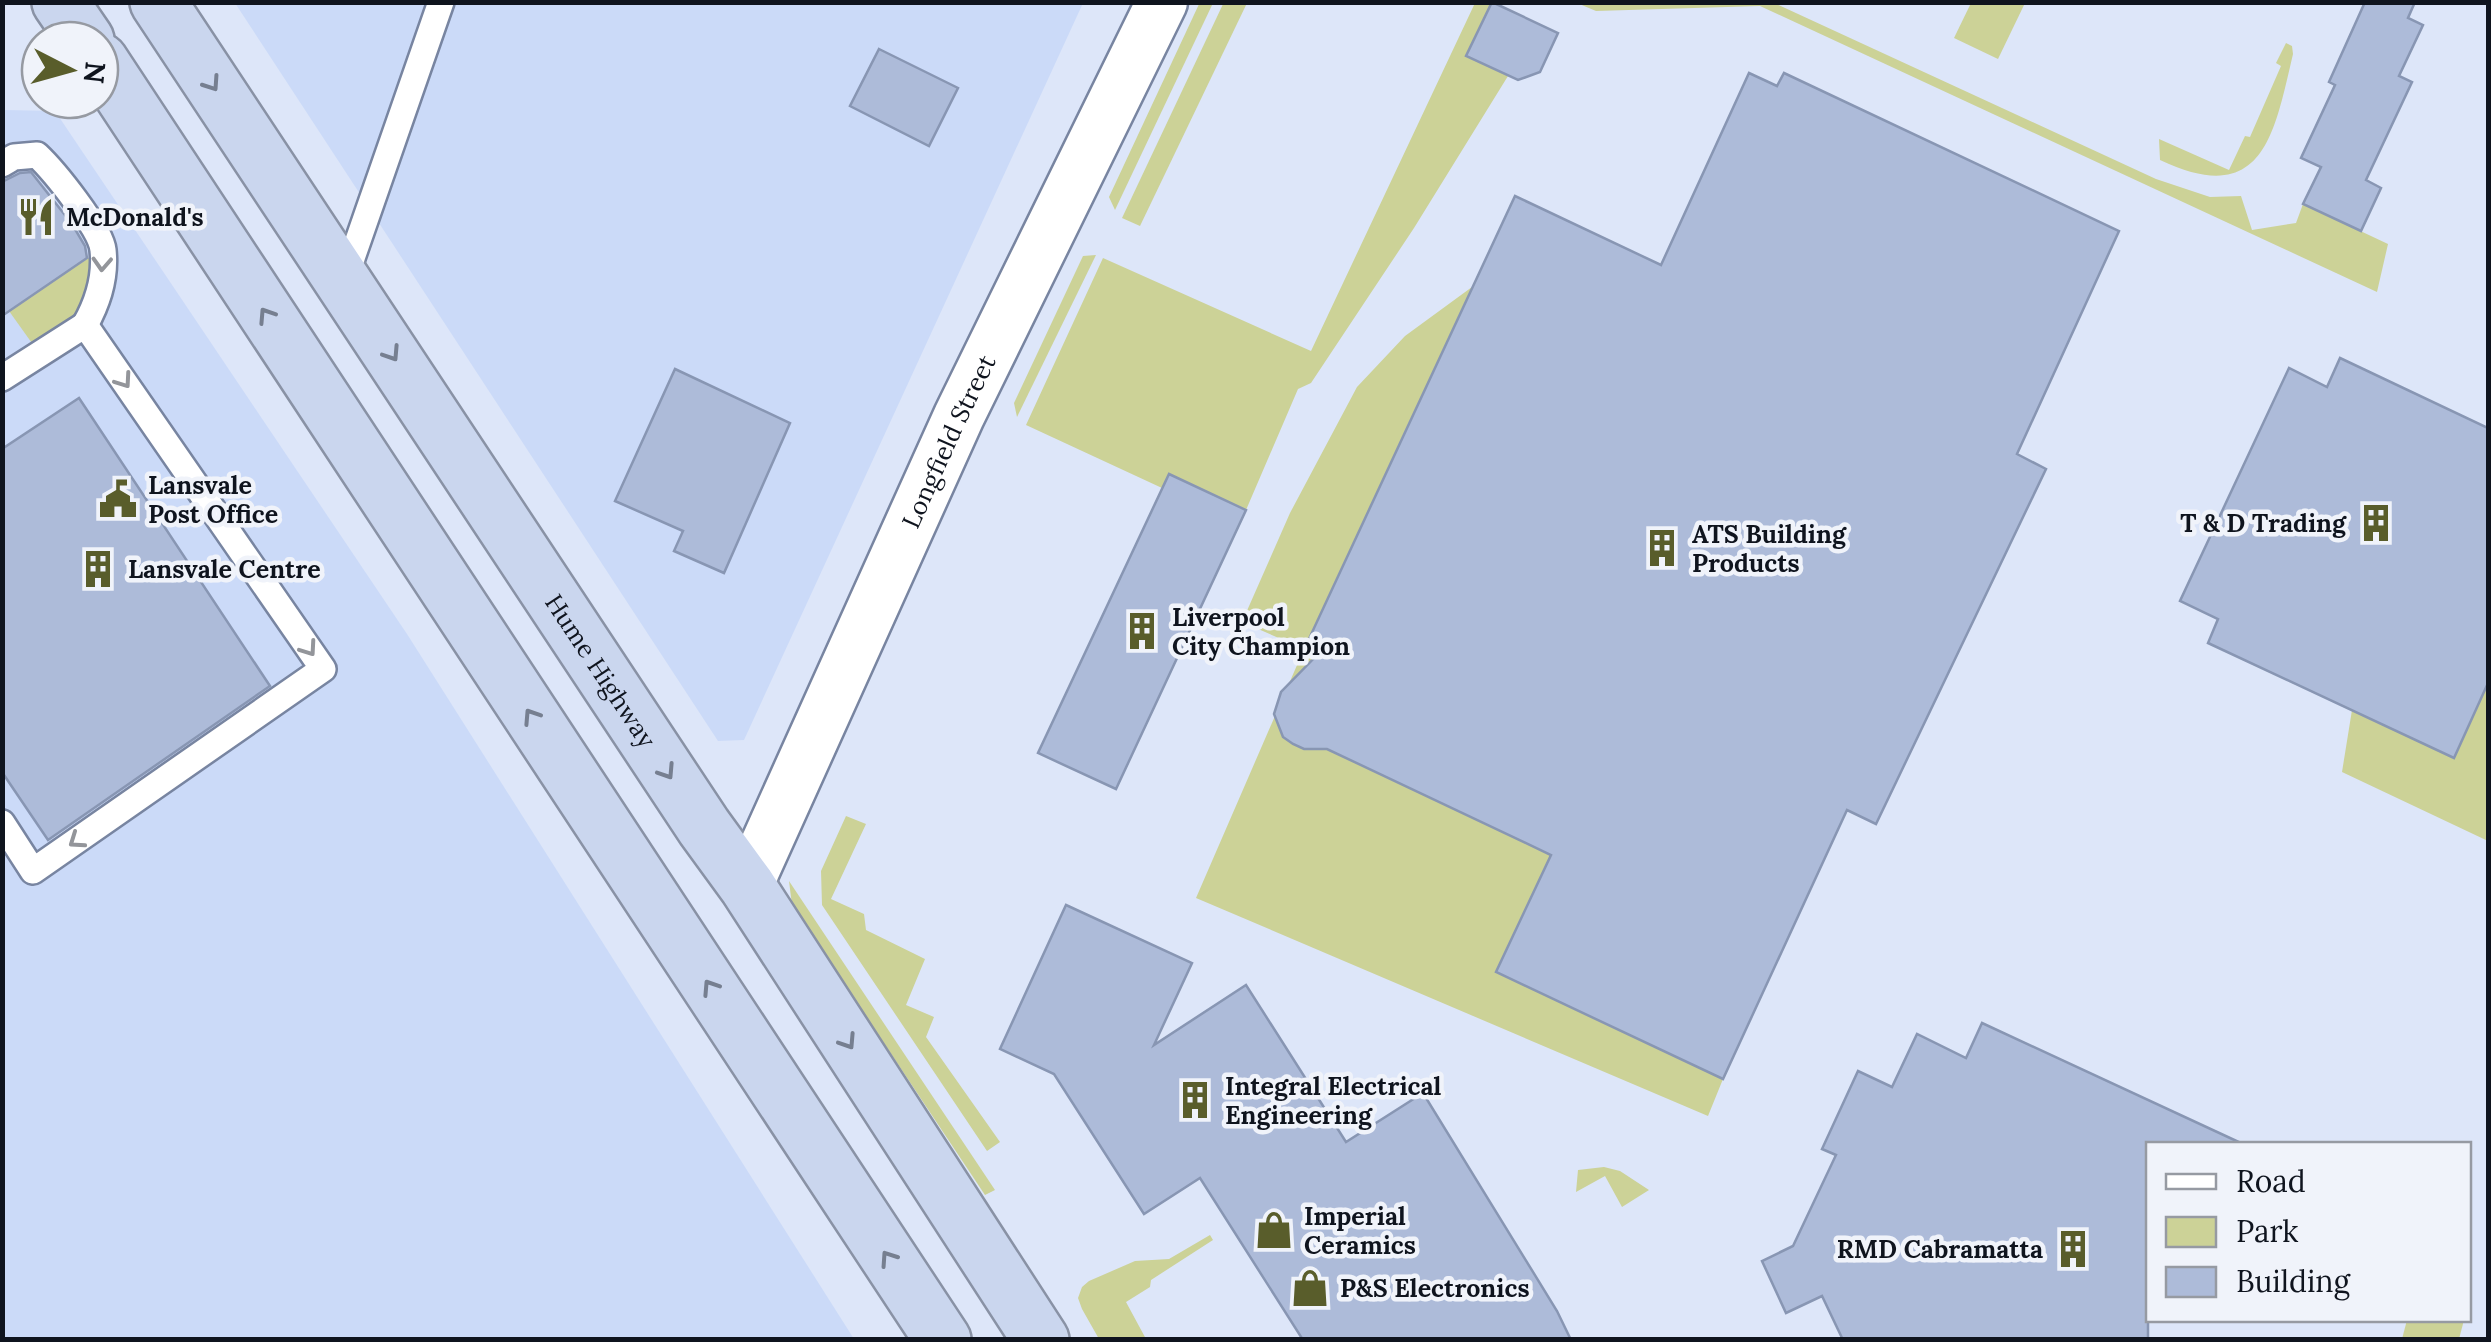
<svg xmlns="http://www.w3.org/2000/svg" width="2491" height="1342" font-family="Lora,serif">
	<rect width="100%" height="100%" fill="#dde6f9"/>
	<g fill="#cbdaf8">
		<path d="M235 3H1083L744 740 718 741Z"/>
		<path d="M4 110 55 111 407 634 854 1339H3Z"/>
	</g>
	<g fill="#ccd297">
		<path d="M1200 2 1213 3 1115 210 1109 197Z"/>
		<path d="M1224 2 1247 3 1140 226 1122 218Z"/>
		<path d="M1475 3H1492L1467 56 1508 76 1414 228 1311 383 1298 389 1246 510 1169 474 1162 488 1026 425 1103 258 1311 351Z"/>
		<path d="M1577 3H1774L2156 179 2210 197 2241 196 2252 230 2296 223 2303 204 2388 244 2377 292 1760 6 1596 11Z"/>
		<path d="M1971 3H2025L1998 59 1954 38Z"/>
		<path d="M2286 43 2292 46 2293 54C2274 135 2263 209 2160 160L2159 139 2229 170 2245 136 2250 137 2281 66 2276 63Z"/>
		<path d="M93 255 90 307 34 346 9 311Z"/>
		<path d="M1096 255 1017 417 1014 403 1083 256Z"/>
		<path d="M1472 287 1308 640 1376 673 1551 855 1496 972 1723 1079 1708 1116 1196 898 1304 649 1242 622 1290 513 1357 387 1405 336Z"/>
		<path d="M2488 683V841L2342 772 2352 710 2454 758Z"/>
		<path d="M846 816 866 824 831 899 864 914 866 930 925 959 906 1005 934 1017 926 1037 1000 1142 987 1151 822 905 821 871Z"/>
		<path d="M789 881 995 1190 985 1195 792 905Z"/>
		<path d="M1604 1167 1620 1171 1649 1190 1622 1207 1605 1176 1576 1192 1578 1170Z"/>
		<path d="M1210 1235 1213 1240 1151 1280 1150 1287 1126 1302 1146 1339H1099L1082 1309 1078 1298 1082 1287 1089 1281 1135 1261 1169 1259Z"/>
		<path d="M2407 1320H2464L2459 1339H2402Z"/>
	</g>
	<g fill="#adbbd9" stroke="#8896b3" stroke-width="2.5">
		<path d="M1492 2 1558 33 1540 72 1518 80 1466 56Z"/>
		<path d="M2365 2H2415L2408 18 2423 25 2399 76 2412 82 2366 180 2381 188 2361 231 2303 204 2321 167 2301 158 2335 85 2329 82Z"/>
		<path d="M879 49 958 88 929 146 850 106Z"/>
		<path d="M1749 73 1777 86 1784 73 2119 231 2017 454 2046 469 1876 824 1847 810 1723 1079 1496 972 1551 855 1327 749H1304L1293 744 1283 737 1274 714 1281 692 1324 648 1308 641 1515 196 1661 265Z"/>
		<path d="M31 172 72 224 85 246 87 258 2 316V182L20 173Z"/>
		<path d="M2340 358 2488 428V683L2454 758 2208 643 2218 619 2180 601 2289 368 2327 387Z"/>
		<path d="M675 369 790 423 724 573 674 551 683 531 615 501Z"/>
		<path d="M79 398 270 686 48 840 2 772V449Z"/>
		<path d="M1169 474 1246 510 1116 789 1038 753Z"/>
		<path d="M1066 905 1192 963 1154 1045 1246 985 1346 1142 1423 1093 1557 1311 1571 1340H1303L1200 1178 1144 1214 1054 1074 1000 1049Z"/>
		<path d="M1982 1023 2243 1144H2148V1340H1843L1822 1296 1786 1313 1762 1261 1793 1246 1836 1155 1822 1149 1858 1071 1892 1087 1917 1034 1966 1058Z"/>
	</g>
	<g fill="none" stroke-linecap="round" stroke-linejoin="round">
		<g stroke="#7885a1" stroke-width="30">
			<g id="lane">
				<path d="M2 164 14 157 37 155C54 171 101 229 103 250 106 278 98 302 85 325"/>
				<path d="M344 281 441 2"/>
				<path d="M2 378 85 325 323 669 33 871 2 823"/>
			</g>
		</g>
		<g stroke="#7885a1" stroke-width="55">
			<g id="street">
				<path id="s1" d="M747 886 959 416 1162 2"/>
			</g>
		</g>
		<g stroke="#8992a5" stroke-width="60">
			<g id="highway">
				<path d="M60 2 86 40"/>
				<path id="s2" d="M158 2 704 827 747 886 1041 1340"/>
				<path d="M100 61 943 1340"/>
			</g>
		</g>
		<use href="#lane" stroke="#fff" stroke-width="25"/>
		<use href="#street" stroke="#fff" stroke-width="50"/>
		<use href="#highway" stroke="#cad6ee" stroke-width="55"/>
	</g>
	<defs><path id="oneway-chevron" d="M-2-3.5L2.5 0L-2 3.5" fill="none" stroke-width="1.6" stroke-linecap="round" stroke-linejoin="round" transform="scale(2.5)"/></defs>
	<g stroke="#767f90">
		<use href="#oneway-chevron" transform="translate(212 84) rotate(56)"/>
		<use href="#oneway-chevron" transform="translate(266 315) rotate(-123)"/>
		<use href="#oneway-chevron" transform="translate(392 354) rotate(57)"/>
		<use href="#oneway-chevron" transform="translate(531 716) rotate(-123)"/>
		<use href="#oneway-chevron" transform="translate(667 772) rotate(57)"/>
		<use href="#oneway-chevron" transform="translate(710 987) rotate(-123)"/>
		<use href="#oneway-chevron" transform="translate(848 1042) rotate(57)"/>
		<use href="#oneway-chevron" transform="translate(888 1258) rotate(-124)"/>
	</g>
	<g stroke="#93959a">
		<use href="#oneway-chevron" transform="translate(102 264) rotate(93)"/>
		<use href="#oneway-chevron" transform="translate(124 381) rotate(55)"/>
		<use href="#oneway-chevron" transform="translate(309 649) rotate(55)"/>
		<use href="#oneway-chevron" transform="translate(76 841) rotate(145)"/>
	</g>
	<defs>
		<g id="restaurant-bare" transform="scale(3)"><path d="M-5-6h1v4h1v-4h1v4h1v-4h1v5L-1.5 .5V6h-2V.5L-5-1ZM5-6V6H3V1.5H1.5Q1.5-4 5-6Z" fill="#595d2b" stroke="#f0f3fa" stroke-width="2.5" paint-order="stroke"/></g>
		<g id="civic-bare" transform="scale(3)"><path d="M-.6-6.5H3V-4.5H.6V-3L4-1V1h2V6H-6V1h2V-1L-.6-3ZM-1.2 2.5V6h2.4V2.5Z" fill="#595d2b" stroke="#f0f3fa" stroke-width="2.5" paint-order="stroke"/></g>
		<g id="building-bare" transform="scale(3)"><path d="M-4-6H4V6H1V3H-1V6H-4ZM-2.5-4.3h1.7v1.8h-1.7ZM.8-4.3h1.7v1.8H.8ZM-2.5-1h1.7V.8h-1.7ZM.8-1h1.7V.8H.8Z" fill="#595d2b" stroke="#f0f3fa" stroke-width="2.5" paint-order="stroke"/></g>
		<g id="shop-bare" transform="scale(3)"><path d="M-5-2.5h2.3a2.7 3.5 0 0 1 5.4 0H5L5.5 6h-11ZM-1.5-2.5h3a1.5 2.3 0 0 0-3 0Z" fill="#595d2b" stroke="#f0f3fa" stroke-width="2.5" paint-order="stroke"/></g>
	</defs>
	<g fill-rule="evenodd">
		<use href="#restaurant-bare" x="36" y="217"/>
		<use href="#civic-bare" x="118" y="499"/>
		<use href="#building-bare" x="2376" y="523"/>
		<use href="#building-bare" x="1662" y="548"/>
		<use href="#building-bare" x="98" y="569"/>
		<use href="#building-bare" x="1142" y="631"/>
		<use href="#building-bare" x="1195" y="1100"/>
		<use href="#shop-bare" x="1274" y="1230"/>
		<use href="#building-bare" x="2073" y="1249"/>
		<use href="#shop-bare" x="1310" y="1288"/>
	</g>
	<g text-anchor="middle" stroke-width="9" stroke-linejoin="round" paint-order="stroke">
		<g font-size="25" font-weight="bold" fill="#0f141e" stroke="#f0f3fa" text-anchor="start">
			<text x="66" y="226">McDonald's</text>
			<text x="148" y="494">Lansvale<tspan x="148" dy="29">Post Office</tspan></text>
			<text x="2346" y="532" text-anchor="end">T &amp; D Trading</text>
			<text x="1692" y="543">ATS Building<tspan x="1692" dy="29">Products</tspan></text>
			<text x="128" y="578">Lansvale Centre</text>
			<text x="1172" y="626">Liverpool<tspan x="1172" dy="29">City Champion</tspan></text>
			<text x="1225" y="1095">Integral Electrical<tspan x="1225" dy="29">Engineering</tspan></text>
			<text x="1304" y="1225">Imperial<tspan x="1304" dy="29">Ceramics</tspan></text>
			<text x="2043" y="1258" text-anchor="end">RMD Cabramatta</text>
			<text x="1340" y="1297">P&amp;S Electronics</text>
		</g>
		<g font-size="25" fill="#0f141e" stroke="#f0f3fa">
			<text dy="9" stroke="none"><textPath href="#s1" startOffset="488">Longfield Street</textPath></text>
			<text dy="9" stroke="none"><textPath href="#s2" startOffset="802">Hume Highway</textPath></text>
		</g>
	</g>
	<rect width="2491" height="1342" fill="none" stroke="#0f141e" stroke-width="10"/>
	<rect x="2146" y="1142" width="325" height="180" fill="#f0f3fa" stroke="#969aa2" stroke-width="2.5"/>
	<rect x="2166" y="1174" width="50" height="15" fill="#ffffff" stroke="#969aa2" stroke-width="2.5"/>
	<text x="2236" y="1192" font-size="30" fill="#0f141e">Road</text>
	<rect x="2166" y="1217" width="50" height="30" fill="#ccd297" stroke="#969aa2" stroke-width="2.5"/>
	<text x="2236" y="1242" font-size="30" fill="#0f141e">Park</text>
	<rect x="2166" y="1267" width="50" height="30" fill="#adbbd9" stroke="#969aa2" stroke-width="2.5"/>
	<text x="2236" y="1292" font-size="30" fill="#0f141e">Building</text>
	<g transform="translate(70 70) rotate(96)"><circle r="48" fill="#f0f3fa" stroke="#969aa2" stroke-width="2.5"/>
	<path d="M0-8L18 38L0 25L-18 38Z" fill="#595d2b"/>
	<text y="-15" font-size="28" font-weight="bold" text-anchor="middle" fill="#0f141e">N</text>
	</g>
</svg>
